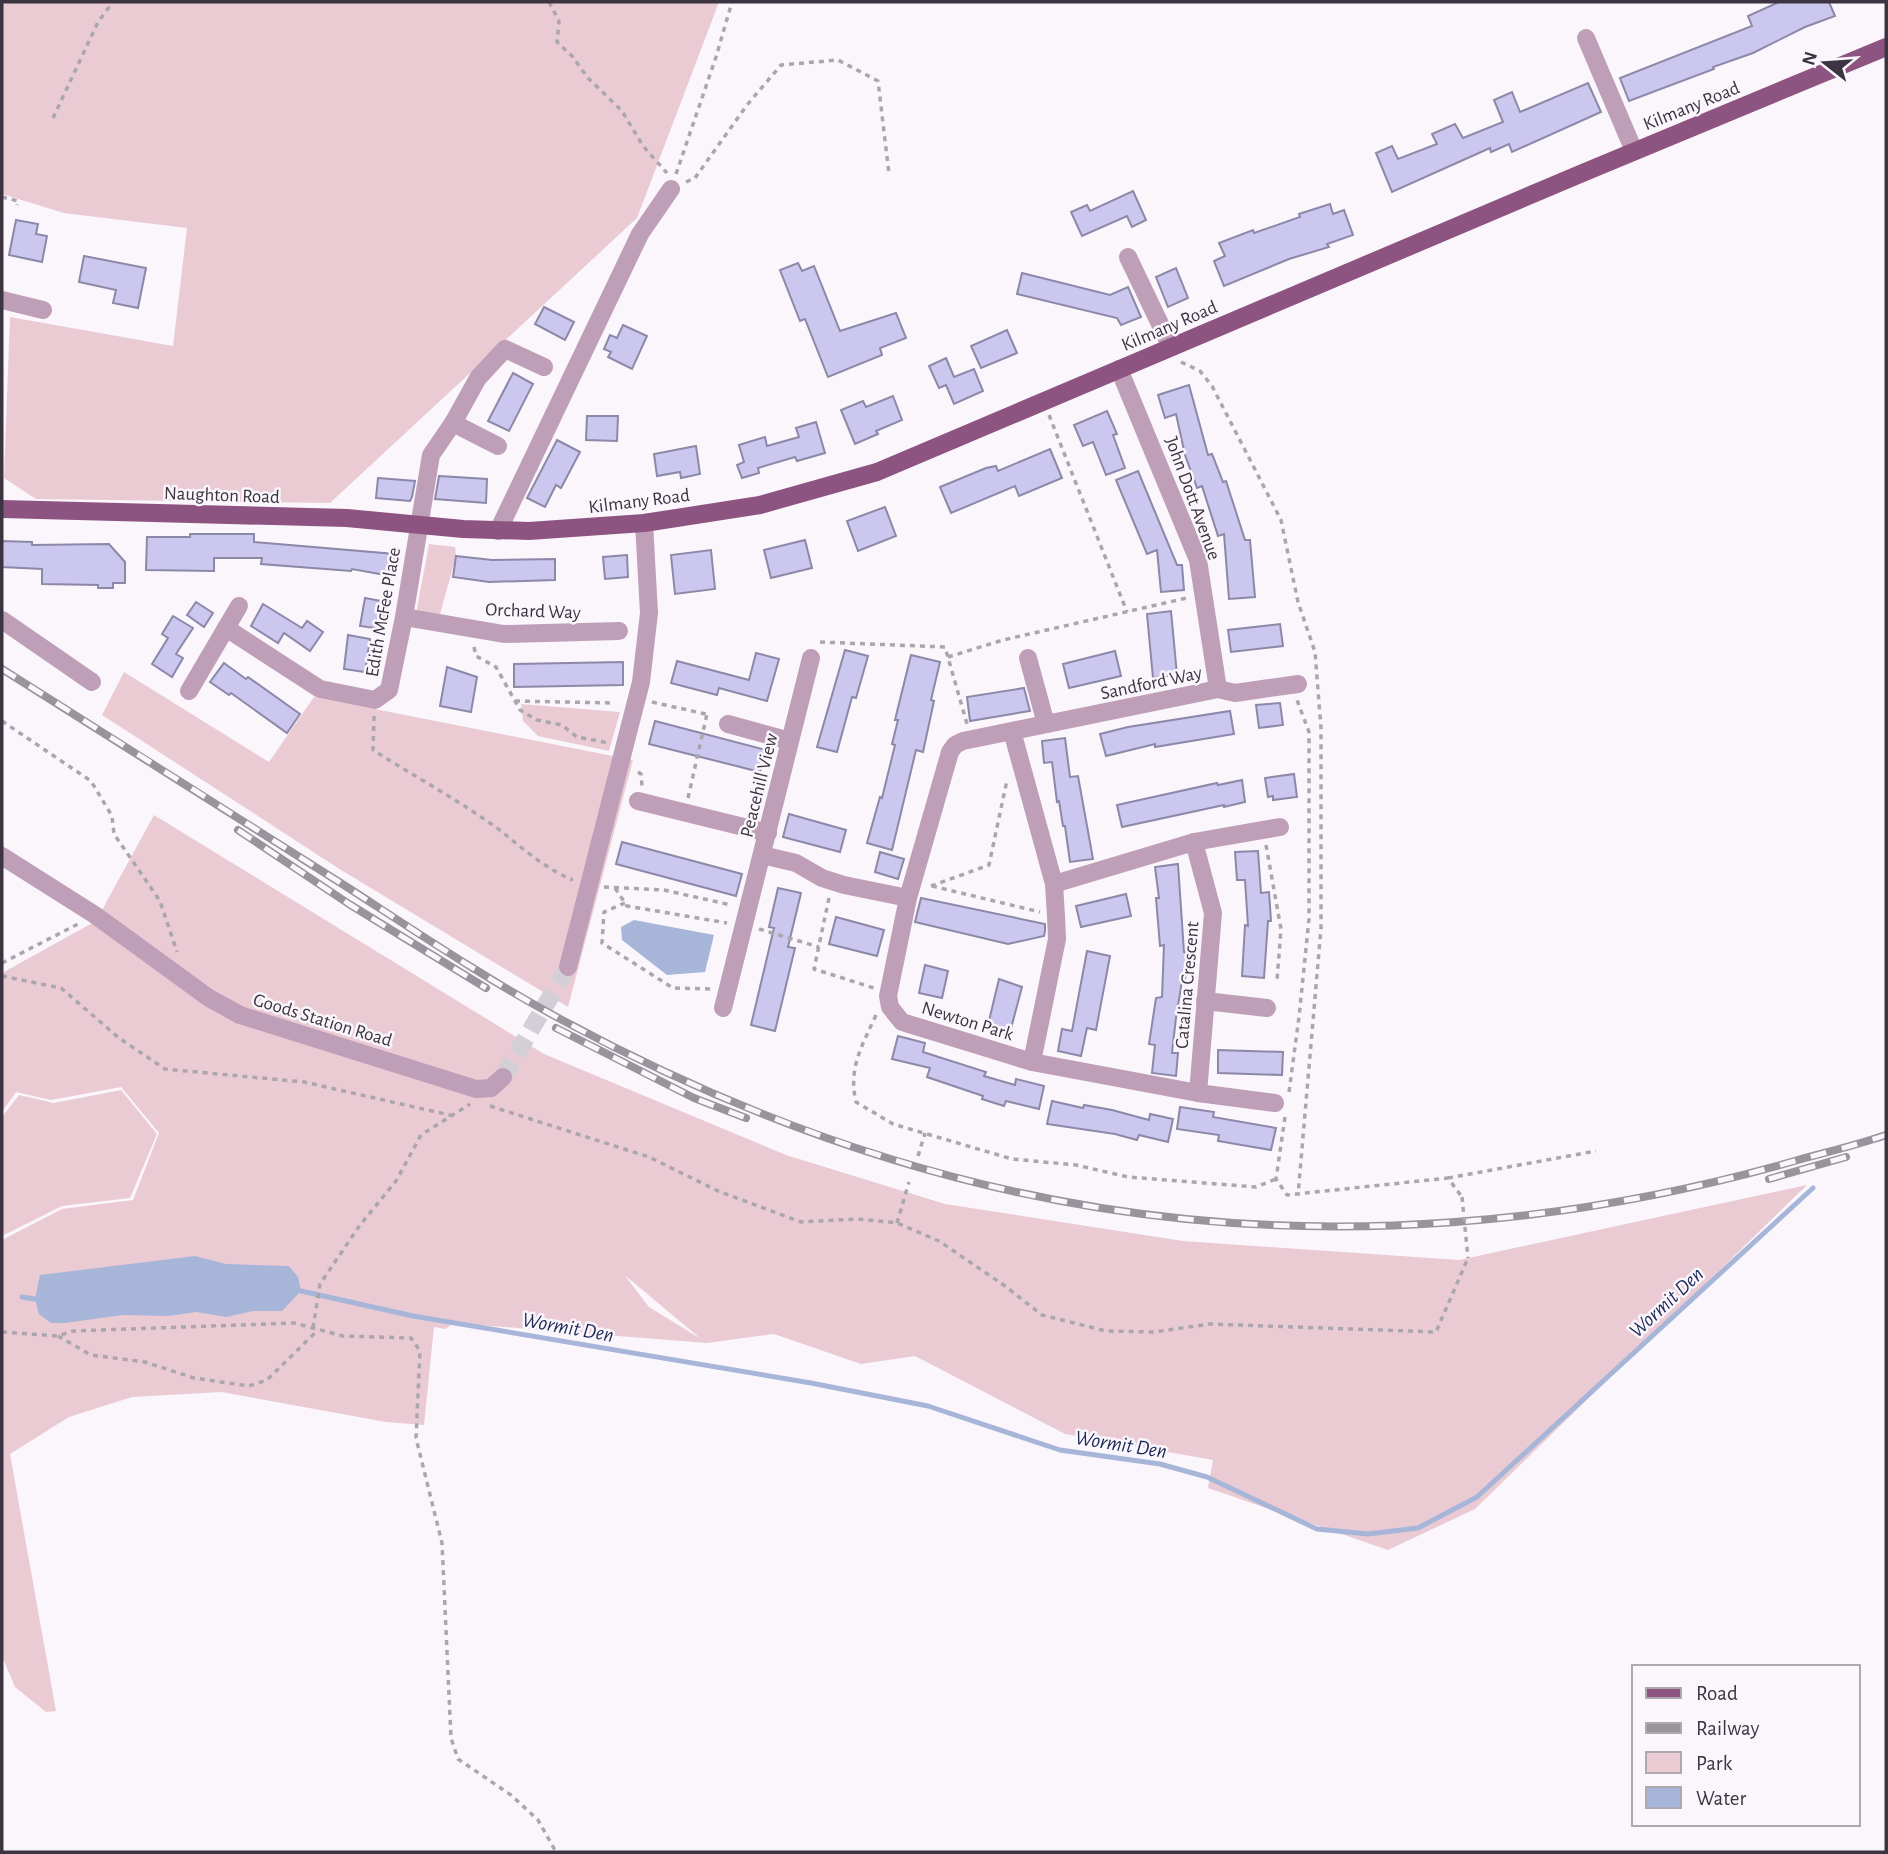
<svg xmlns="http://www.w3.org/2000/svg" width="1888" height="1854" font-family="'Alegreya Sans',sans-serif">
	<rect width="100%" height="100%" fill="#faf6fc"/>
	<g fill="#eacbd4" fill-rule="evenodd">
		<path d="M2 2H719L637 218 330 503 36 499 4 478 10 317 173 346 187 228 64 213 2 194Z"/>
		<path d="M429 544 455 547 456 556 439 618 416 614Z"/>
		<path d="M124 672 269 762 314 697 633 760 568 1007 341 870 102 715Z"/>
		<path d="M521 704 620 712 609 751 538 736 523 721Z"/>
		<path d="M154 815 544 1054 786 1155 945 1204 1183 1241 1459 1260 1807 1185 1475 1509 1388 1550 1208 1488 1213 1460 1065 1434 915 1356 861 1364 774 1334 707 1343 454 1323 445 1329 434 1327 424 1425 386 1422 221 1392 132 1397 69 1417 10 1454 56 1711 46 1712 15 1687 2 1656V1240L62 1209 133 1200 159 1133 121 1087 51 1100 16 1092 2 1112V973L96 921ZM626 1277H627L701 1339 649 1307Z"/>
		<path d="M121 1090 157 1134 130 1198 62 1206 2 1236V1117L19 1095 54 1103Z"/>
	</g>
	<g fill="#a7b5d9">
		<path d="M634 920 714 935 705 972 667 975 622 940 621 927Z"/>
		<path d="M195 1256 226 1264 289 1266 298 1277 301 1291 282 1311H253L226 1317 197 1312 167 1316 123 1315 65 1323H51L39 1314 35 1299 40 1275Z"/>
	</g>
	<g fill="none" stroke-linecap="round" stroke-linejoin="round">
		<g stroke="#a7b5d9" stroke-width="5">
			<path d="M301 1291 413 1316 811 1383 928 1406 1060 1450 1160 1464 1207 1477 1317 1529 1368 1534 1418 1528 1477 1497 1813 1188"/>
			<path d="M22 1297 35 1299"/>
		</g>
	</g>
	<g fill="#ccc7ee" stroke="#8c88a8" stroke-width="2">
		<path d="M1779 2H1829L1835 16 1805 27 1753 53 1713 67 1714 69 1629 101 1620 78 1752 26 1748 16Z"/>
		<path d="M1588 83 1601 112 1512 152 1509 144 1491 152 1490 148 1392 192 1376 153 1392 146 1398 159 1437 144 1432 134 1455 124 1463 138 1503 122 1494 100 1512 92 1520 112Z"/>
		<path d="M1133 191 1146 220 1132 227 1127 216 1082 236 1071 212 1087 205 1090 211Z"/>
		<path d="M1330 204 1333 214 1344 210 1353 235 1327 244 1329 247 1289 259 1224 286 1214 261 1225 256 1219 243 1253 230 1254 233 1300 217 1299 214Z"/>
		<path d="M16 220 38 224 36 234 47 236 42 262 9 255Z"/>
		<path d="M84 256 146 268 138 308 113 303 116 290 79 282Z"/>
		<path d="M798 263 802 271 814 266 840 331 896 313 906 338 880 348 882 355 828 377 805 319 800 321 780 270Z"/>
		<path d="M1176 268 1188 298 1168 307 1156 277Z"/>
		<path d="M1022 273 1110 295 1128 287 1141 317 1121 325 1117 318 1017 294Z"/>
		<path d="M544 307 574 322 565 340 535 324Z"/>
		<path d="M623 325 647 336 632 369 608 357 611 352 604 349 610 335 617 338Z"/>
		<path d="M1007 330 1017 353 981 368 971 346Z"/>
		<path d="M946 358 954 377 974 369 983 391 954 404 946 385 939 388 929 366Z"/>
		<path d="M513 373 533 384 509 431 488 421Z"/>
		<path d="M1189 385 1208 455 1212 454 1223 482 1226 481 1245 540H1250L1255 597 1229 599 1224 534 1218 536 1202 486 1197 488 1185 455 1176 414 1165 418 1158 395Z"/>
		<path d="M893 396 902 420 876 431 878 434 855 444 841 410 863 401 866 407Z"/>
		<path d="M1107 411 1117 434 1113 435 1125 468 1106 475 1093 442 1083 446 1074 425Z"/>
		<path d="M587 416H618L617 441 586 440Z"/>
		<path d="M816 422 825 453 797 461 795 457 758 468 759 473 742 478 737 465 744 462 739 445 765 437 767 446 799 437 796 428Z"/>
		<path d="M557 440 580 452 561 488 556 485 545 507 527 498Z"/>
		<path d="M696 446 700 474 681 478 680 472 657 476 654 454Z"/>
		<path d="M1050 449 1062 478 1019 496 1015 486 951 513 940 487 986 468 996 466 998 471Z"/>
		<path d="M1138 471 1177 565H1182L1184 590 1161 592 1157 550 1147 554 1116 480Z"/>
		<path d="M439 476 487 479 486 503 435 499Z"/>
		<path d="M378 478 415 481 412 497 410 501 376 498Z"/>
		<path d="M885 507 896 536 858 551 847 521Z"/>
		<path d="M190 534H254V542L395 554 391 576 352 569 351 571 261 564 262 558H214V571L146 570 147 537H190Z"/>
		<path d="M805 540 812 568 771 578 764 550Z"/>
		<path d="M2 541 32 542V545L109 544 125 562V583H113V588H98V585L42 584V569L2 567Z"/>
		<path d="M711 550 715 589 675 594 671 555Z"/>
		<path d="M627 555 628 577 605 579 603 557Z"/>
		<path d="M456 556 492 560 555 559V580L489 582 453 577Z"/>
		<path d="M365 598 387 602 382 629 360 626Z"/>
		<path d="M196 602 213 613 204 627 187 615Z"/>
		<path d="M263 604 302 628 307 621 323 632 310 651 284 633 278 643 251 626Z"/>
		<path d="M1171 611 1177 675 1153 678 1147 614Z"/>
		<path d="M173 616 193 628 176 654 183 658 172 677 152 664 168 638 162 634Z"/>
		<path d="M1280 624 1283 646 1231 652 1228 630Z"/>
		<path d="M348 635 370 639 365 672 344 669Z"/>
		<path d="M845 650 868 656 856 698 852 697 837 752 817 747Z"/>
		<path d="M1115 651 1121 676 1069 688 1063 664Z"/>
		<path d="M756 653 779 659 767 701 719 688 717 695 671 683 677 661 749 680Z"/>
		<path d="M911 655 940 662 931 700 934 701 923 752 916 750 892 850 867 843 880 797 882 798 895 745 892 744 898 720H895Z"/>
		<path d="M623 662V685L514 687V664Z"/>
		<path d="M224 663 246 679 248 677 300 714 287 733 231 693 229 695 210 682Z"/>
		<path d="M447 667 477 677 471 712 440 706Z"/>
		<path d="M1024 688 1030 711 970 721 967 697Z"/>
		<path d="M1280 703 1283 725 1259 728 1256 705Z"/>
		<path d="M1230 711 1234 734 1155 747V744L1106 756 1100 734 1128 727Z"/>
		<path d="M655 721 766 750 760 772 649 744Z"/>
		<path d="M1065 738 1070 777 1078 776 1093 859 1070 862 1065 826H1063L1059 801 1057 802 1052 762 1044 763 1042 741Z"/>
		<path d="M1294 774 1297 797 1273 800V796L1268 797 1265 778Z"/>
		<path d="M1242 780 1245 802 1224 807V805L1122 827 1117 805 1217 783 1218 785Z"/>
		<path d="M789 814 846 830 840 852 783 837Z"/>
		<path d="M622 842 742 874 736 896 616 864Z"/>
		<path d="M1258 851 1261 893 1269 892 1271 921H1268L1264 978 1242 976 1245 925 1248 926 1245 880H1237L1235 852Z"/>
		<path d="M880 852 904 859 898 879 875 872Z"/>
		<path d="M1178 864 1184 952 1187 953 1185 981H1182L1176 1018 1172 1053H1178L1176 1076 1152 1073 1155 1045 1149 1044 1156 998 1162 997 1164 945 1160 946 1156 898H1159L1155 867Z"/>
		<path d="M778 888 801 893 788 947 795 948 775 1031 751 1025 774 928 769 927Z"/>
		<path d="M1126 894 1131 916 1081 927 1076 906Z"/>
		<path d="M921 898 1045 924V931L1044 936 1008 944 915 922Z"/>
		<path d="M836 917 884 930 877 956 829 944Z"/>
		<path d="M1087 951 1110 956 1096 1030 1087 1028 1081 1056 1058 1051 1062 1029 1072 1031Z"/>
		<path d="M925 965 948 971 942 998 919 993Z"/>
		<path d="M999 979 1022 987 1009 1036 987 1029Z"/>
		<path d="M898 1036 925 1043 923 1052 986 1072 984 1076 1015 1085 1016 1079 1044 1086 1039 1109 1006 1101 1004 1106 982 1099 983 1096 927 1077 930 1068 892 1059Z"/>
		<path d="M1218 1050 1283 1052 1282 1075 1218 1073Z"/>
		<path d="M1052 1101 1083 1108 1084 1105 1112 1110 1149 1120 1150 1114 1173 1119 1168 1142 1139 1135 1137 1140 1115 1134 1047 1124Z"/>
		<path d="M1180 1107 1214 1112 1213 1117 1276 1128 1271 1150 1218 1141 1219 1135 1177 1129Z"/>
	</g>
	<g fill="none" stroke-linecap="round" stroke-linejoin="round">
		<path stroke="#d4cfd7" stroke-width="18" stroke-dasharray="18 9" stroke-linecap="butt" d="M503 1077 568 967"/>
		<g stroke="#aba6ae" stroke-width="3.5" stroke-dasharray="5 5" stroke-linecap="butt">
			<path d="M549 2 559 21 557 42 572 56 588 78 622 111 643 146 667 173"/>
			<path d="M53 118 98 22 113 2"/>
			<path d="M676 174 716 57 732 2"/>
			<path d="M686 182 695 178 747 105 781 65 838 60 878 81 889 174"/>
			<path d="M2 197 18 201 17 205"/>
			<path d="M1181 362 1200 371 1212 386 1281 520 1298 602 1315 652 1321 728V928L1298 1195"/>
			<path d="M1049 415 1127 612"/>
			<path d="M820 642 945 647 967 724"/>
			<path d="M474 647 476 656 496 667 520 710 537 720 562 725 577 737 609 743"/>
			<path d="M948 657 1003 640 1187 598"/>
			<path d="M515 701 615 703"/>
			<path d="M652 702 710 715"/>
			<path d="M374 716 373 750C414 776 458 800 497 828 521 847 544 868 573 880"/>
			<path d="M2 721 91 781 112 816 114 834 160 901 177 952"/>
			<path d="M638 772 641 774 642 786"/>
			<path d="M688 798 707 714"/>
			<path d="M1266 845 1281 929 1277 980"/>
			<path d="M931 886 989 865 1007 780"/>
			<path d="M932 886 1040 912"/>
			<path d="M604 887 664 890 731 905"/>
			<path d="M615 888 627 906 727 923"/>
			<path d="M829 898 814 969 874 988"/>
			<path d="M625 903 604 912 602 943 673 988 712 989"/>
			<path d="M759 929 819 947"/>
			<path d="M2 963 78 924"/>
			<path d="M2 976 61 988 119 1038 165 1069 304 1082 454 1116"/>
			<path d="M876 1015C862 1046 848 1068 856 1102L893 1124 1012 1159 1076 1165 1128 1177 1256 1187 1276 1179"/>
			<path d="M1289 1092 1299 1017 1309 919V732L1297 700"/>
			<path d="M490 1106 649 1157 718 1191 801 1222 858 1219 897 1223 939 1241 1005 1286 1042 1315 1106 1331 1154 1332 1210 1324 1436 1332 1468 1258"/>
			<path d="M1285 1117 1276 1179 1287 1195 1448 1178 1462 1197"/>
			<path d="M918 1156 925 1133"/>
			<path d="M1448 1178 1596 1151"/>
			<path d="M897 1223 909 1182"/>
			<path d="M313 1328 320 1284 360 1225 396 1181 421 1135 470 1104"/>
			<path d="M2 1332 58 1336 73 1331 294 1323 343 1336 411 1338 420 1351 416 1438 442 1543 451 1738 458 1759 511 1795 538 1820 556 1852"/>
			<path d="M58 1336 91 1355 145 1362 194 1378 249 1386 267 1380 318 1330"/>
		</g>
		<g stroke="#bf9fb7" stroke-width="18">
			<path d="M1586 38 1634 151"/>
			<path d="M1128 257 1171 347"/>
			<path d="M2 300 43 310"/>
			<path d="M1119 369 1198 560 1218 689"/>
			<path d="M453 423 498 446"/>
			<path d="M498 531 640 234 671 189"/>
			<path d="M404 617 504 634 619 631"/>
			<path d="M2 620 92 682"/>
			<path d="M226 628 320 689 375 700 389 690 404 617 431 455 453 423 478 378 505 349 544 367"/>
			<path d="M1028 658 1046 724"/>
			<path d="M189 691 239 606"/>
			<path d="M728 724 790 741"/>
			<path d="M1012 731 1054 884 1056 916 1057 939 1032 1062 902 1022 890 1007 888 996 908 898 950 752 955 745 963 741 1218 689 1235 693 1298 684"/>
			<path d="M638 801 768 833"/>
			<path d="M1194 842 1213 913 1198 1093"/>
			<path d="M762 855 796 863 822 878 844 885 908 898"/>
			<path d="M2 856 95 915 209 998 240 1015 476 1089 491 1088 503 1077"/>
			<path d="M1054 884 1194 842 1280 827"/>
			<path d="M568 967 641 682 649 613 644 523"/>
			<path d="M1205 1001 1267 1008"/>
			<path d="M723 1008 811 658"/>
			<path d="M1032 1062 1198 1093 1275 1103"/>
		</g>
		<path stroke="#8d5481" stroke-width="18" d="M2 509 347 518 463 529 529 531 644 523 760 505 877 472 1585 172 1886 47"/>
		<g stroke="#99939c" stroke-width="8">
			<g id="rail">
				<path d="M2 669C117 741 232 814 347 887 418 933 489 981 564 1021 731 1111 913 1178 1101 1208 1334 1245 1572 1225 1798 1160 1827 1152 1857 1145 1886 1135"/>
				<path d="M238 830 349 904 486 988"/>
				<path d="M556 1028 694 1098 746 1118"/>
				<path d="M1769 1179 1846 1157"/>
			</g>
		</g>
		<use href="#rail" stroke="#faf6fc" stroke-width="5" stroke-dasharray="16" stroke-linecap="butt"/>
		<path stroke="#aba6ae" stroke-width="3.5" stroke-dasharray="5 5" stroke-linecap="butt" d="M1462 1197 1468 1258"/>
	</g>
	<g text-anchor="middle" stroke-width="5" stroke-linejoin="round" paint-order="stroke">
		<g font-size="19" fill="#3c3541" stroke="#faf6fc">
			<text transform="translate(1691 105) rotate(-22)" y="7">Kilmany Road</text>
			<text transform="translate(1169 325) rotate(-23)" y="7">Kilmany Road</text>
			<text transform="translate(222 494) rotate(2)" y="7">Naughton Road</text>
			<text transform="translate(1194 498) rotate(70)" y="7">John Dott Avenue</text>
			<text transform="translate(639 500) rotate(-7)" y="7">Kilmany Road</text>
			<text transform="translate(533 610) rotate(2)" y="7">Orchard Way</text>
			<text transform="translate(382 612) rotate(-80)" y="7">Edith McFee Place</text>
			<text transform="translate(1151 682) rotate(-12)" y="7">Sandford Way</text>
			<text transform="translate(758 785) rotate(-76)" y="7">Peacehill View</text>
			<text transform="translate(1186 985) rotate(-85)" y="7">Catalina Crescent</text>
			<text transform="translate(323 1019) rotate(17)" y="7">Goods Station Road</text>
			<text transform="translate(968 1020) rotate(17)" y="7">Newton Park</text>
		</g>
		<g font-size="21" font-style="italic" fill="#1c2a58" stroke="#faf6fc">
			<text transform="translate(1666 1302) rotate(-43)" y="7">Wormit Den</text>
			<text transform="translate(568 1327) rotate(10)" y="7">Wormit Den</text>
			<text transform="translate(1121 1444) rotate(9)" y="7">Wormit Den</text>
		</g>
	</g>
	<rect width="1888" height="1854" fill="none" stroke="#3c3541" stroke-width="7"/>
	<rect x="1632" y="1665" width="228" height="161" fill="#faf6fc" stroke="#aea9b1" stroke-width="2"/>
	<rect x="1646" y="1688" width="35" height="10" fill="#8d5481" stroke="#aea9b1" stroke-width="2"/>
	<text x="1696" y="1700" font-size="21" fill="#3c3541">Road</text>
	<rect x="1646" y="1723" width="35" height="10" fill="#99939c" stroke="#aea9b1" stroke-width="2"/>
	<text x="1696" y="1735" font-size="21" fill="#3c3541">Railway</text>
	<rect x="1646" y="1752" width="35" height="21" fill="#eacbd4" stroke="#aea9b1" stroke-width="2"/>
	<text x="1696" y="1770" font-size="21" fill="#3c3541">Park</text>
	<rect x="1646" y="1787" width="35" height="21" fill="#a7b5d9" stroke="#aea9b1" stroke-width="2"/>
	<text x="1696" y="1805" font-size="21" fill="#3c3541">Water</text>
	<g transform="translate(1825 63) rotate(287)" stroke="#faf6fc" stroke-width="5" paint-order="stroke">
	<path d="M0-5L12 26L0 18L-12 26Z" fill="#3c3541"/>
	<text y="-10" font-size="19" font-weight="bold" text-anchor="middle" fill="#3c3541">N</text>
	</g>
</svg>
